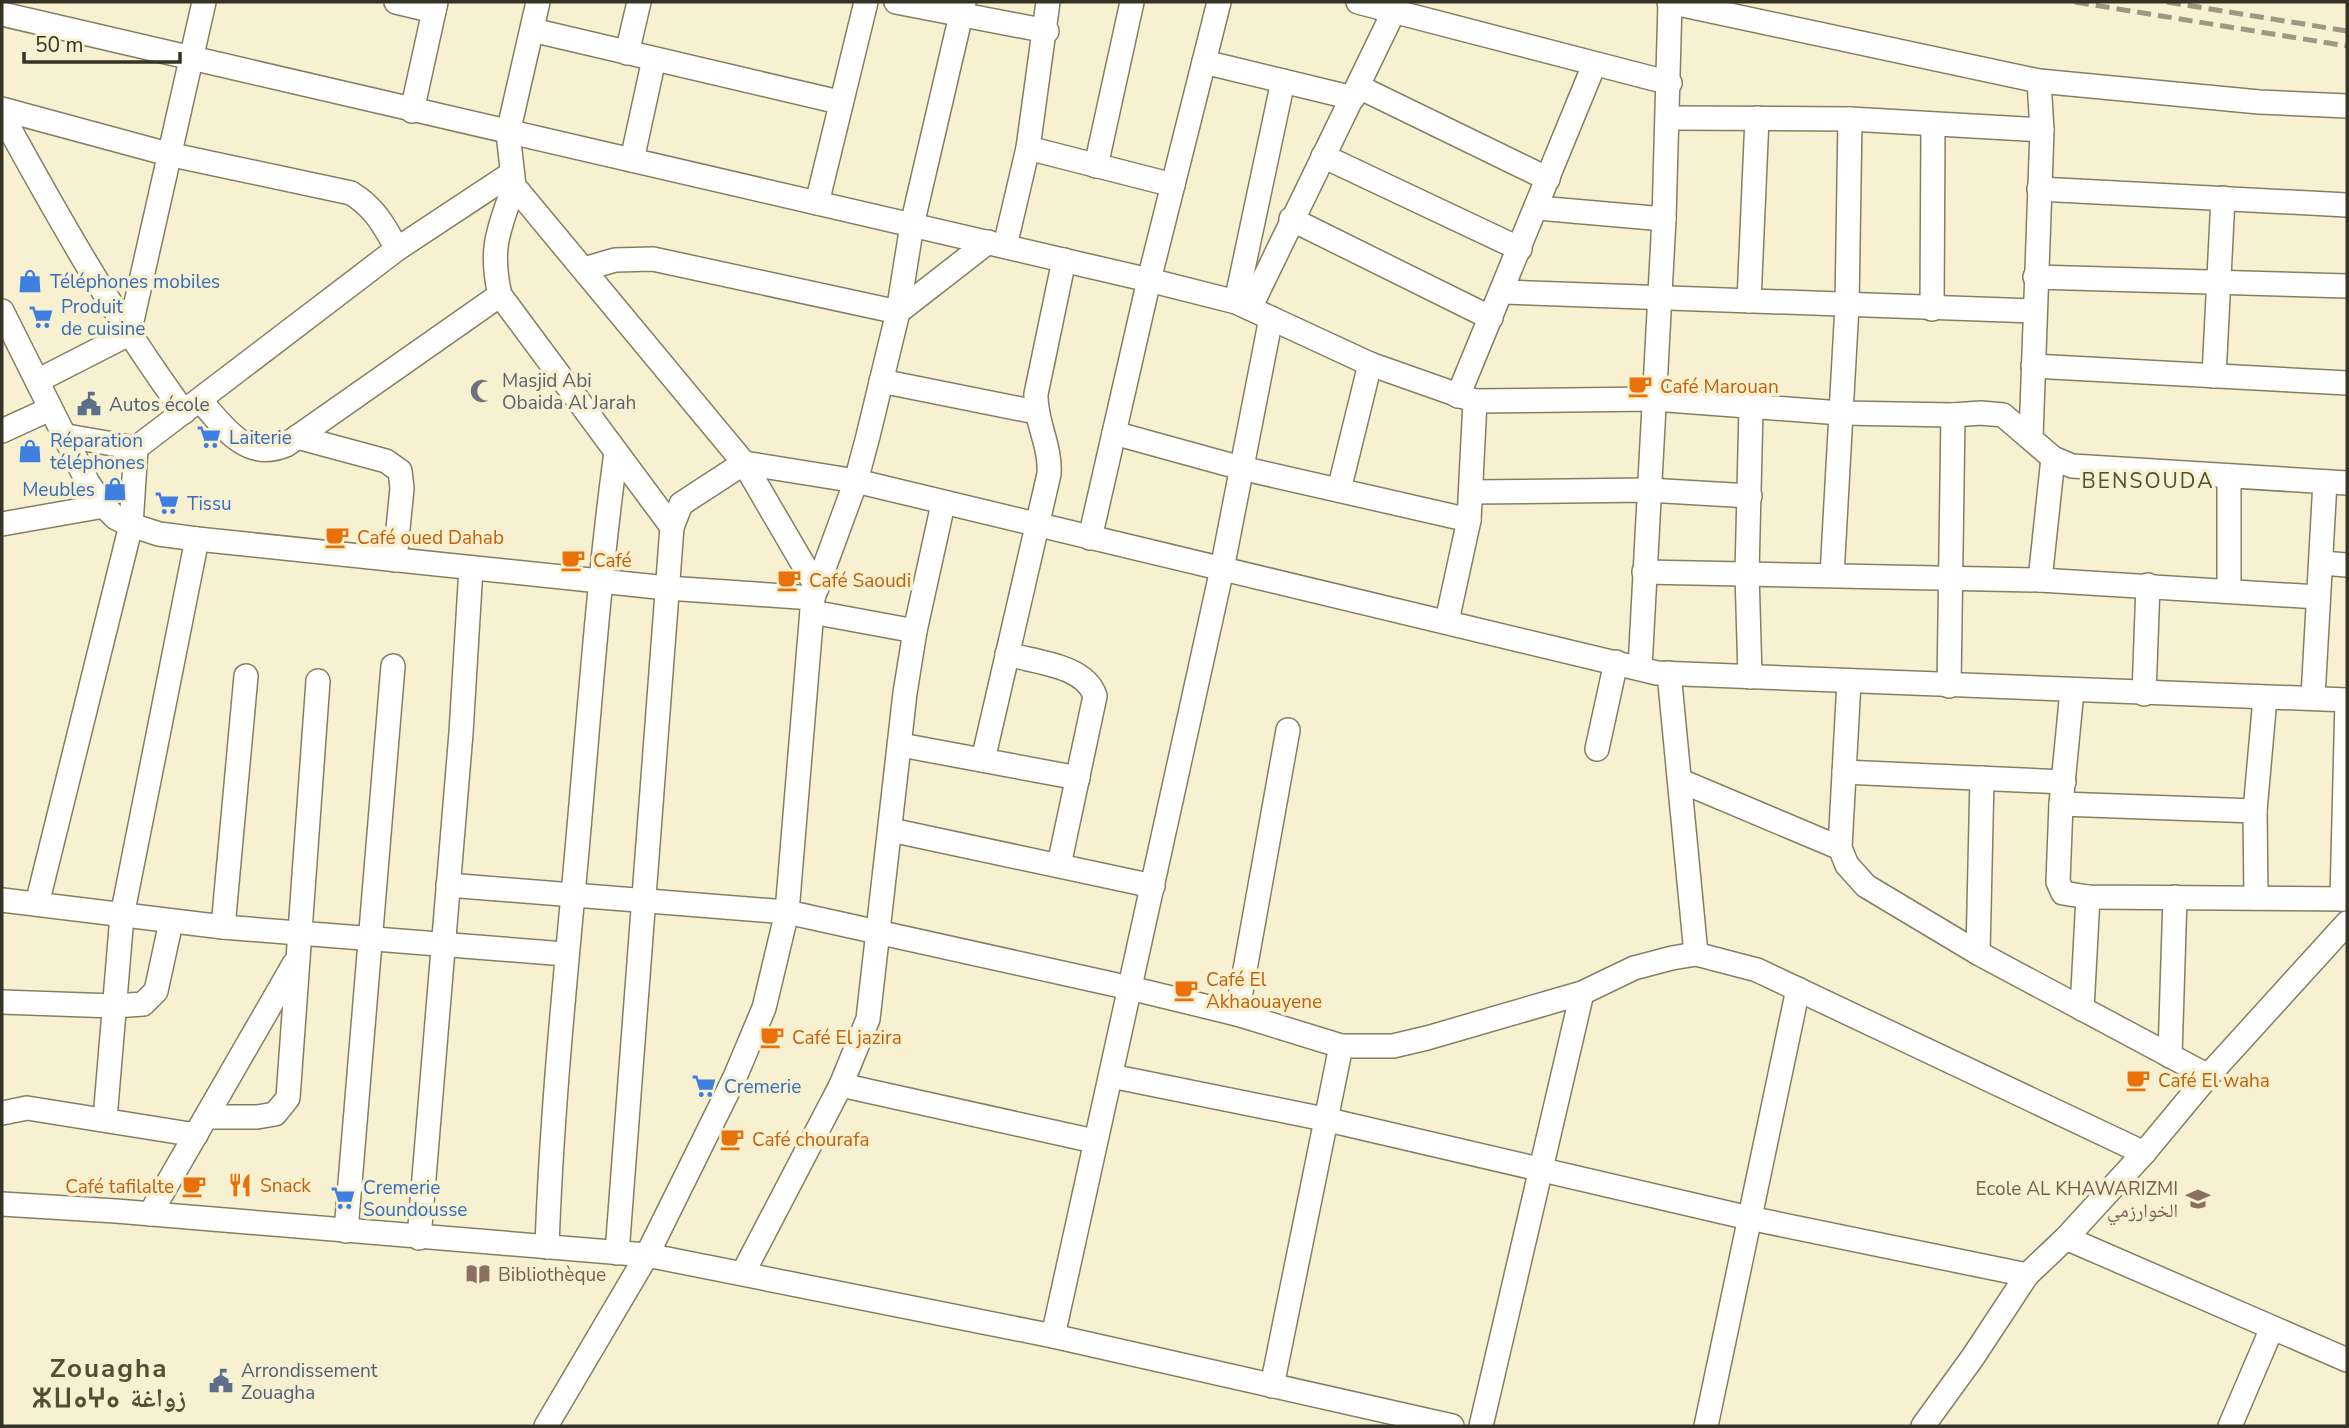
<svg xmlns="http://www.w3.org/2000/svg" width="2349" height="1428" font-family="'Nunito Sans','Noto Naskh Arabic','Noto Sans Tifinagh',sans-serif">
	<rect width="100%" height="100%" fill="#f7f1d1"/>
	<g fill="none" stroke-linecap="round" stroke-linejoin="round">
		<g stroke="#857f62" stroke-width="26">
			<g id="minor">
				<path d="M396 2 434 11"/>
				<path d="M538 2 508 133 514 186 744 463 817 588"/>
				<path d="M896 2 1047 31"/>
				<path d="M1358 2 1670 83"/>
				<path d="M1669 2 2039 81 2259 102 2347 106"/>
				<path d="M2 14 1149 280 1236 302 1370 364 1475 401 1654 399 1841 413 1953 415 1981 413 2003 415 2053 458 2072 466 2347 483"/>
				<path d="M532 30 839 102"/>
				<path d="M627 53 639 2"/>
				<path d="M1204 62 1353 98"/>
				<path d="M1359 87 1548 179"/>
				<path d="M2 109 168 154 351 193C374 207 384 225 397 249"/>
				<path d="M412 111 436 2"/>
				<path d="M2 115C58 217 115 318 184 412"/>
				<path d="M1668 118 1850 119 2042 130"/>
				<path d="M1028 148 1173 185"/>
				<path d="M1323 156 1520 249"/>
				<path d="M632 160 654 59"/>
				<path d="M1096 166 1132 2"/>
				<path d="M514 186C499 229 489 248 500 295L672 527"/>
				<path d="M2039 189 2347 205"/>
				<path d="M817 203 866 2"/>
				<path d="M1538 208 1664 219"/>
				<path d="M1291 219 1491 318"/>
				<path d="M1005 246 1028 148 1048 2"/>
				<path d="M584 269 615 260 653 259 898 312 988 242"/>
				<path d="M2035 277 2347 286"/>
				<path d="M1503 292 2035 311"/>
				<path d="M1749 301 1757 118"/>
				<path d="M1236 302 1283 81"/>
				<path d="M1250 308 1394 11"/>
				<path d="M1932 309 1933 125"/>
				<path d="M2 311 88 483 104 506 116 518 131 525 159 534 197 539 667 588 813 598"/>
				<path d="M2033 366 2347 383"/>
				<path d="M2214 376 2223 198"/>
				<path d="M37 381 129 334 204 2"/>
				<path d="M881 381 1036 412"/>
				<path d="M1458 396 1594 65"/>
				<path d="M200 400C224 427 246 462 286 445L500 295"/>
				<path d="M2 431 50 409"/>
				<path d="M1114 433 1241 468 1469 520"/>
				<path d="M67 436 136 448 397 249 512 173"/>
				<path d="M297 437 386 461 400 471 402 488 395 560"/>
				<path d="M2031 437 2042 130 2039 81"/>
				<path d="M1339 490 1370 364"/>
				<path d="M1471 492 1648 490 1750 496"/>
				<path d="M2 524 104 506"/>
				<path d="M1090 538 1149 280 1219 2"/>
				<path d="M2321 563 2347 565"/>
				<path d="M1644 572 2040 580 2318 597"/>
				<path d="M1832 575 1847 306 1850 119"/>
				<path d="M2040 580 2053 458"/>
				<path d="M2229 589V477"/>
				<path d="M812 612 915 631"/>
				<path d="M1447 621 1469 520 1475 401"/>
				<path d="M1007 654C1035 662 1085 665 1095 696L1059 865"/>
				<path d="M1640 668 1664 219 1670 2"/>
				<path d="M1669 673 1696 954"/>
				<path d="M1750 677 1747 573 1751 409"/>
				<path d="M1849 681 1840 848 1847 865 1866 886 1978 953 2208 1076"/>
				<path d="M1949 686 1953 415"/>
				<path d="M2072 691 2061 804 2058 882 2063 893 2088 897 2347 899"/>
				<path d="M2144 694 2148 585"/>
				<path d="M2313 697 2325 482"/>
				<path d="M901 745 1078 778"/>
				<path d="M1597 749 1616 662"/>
				<path d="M983 760 1049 474C1051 445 1035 422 1036 394L1064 260"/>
				<path d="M1844 772 2064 782"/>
				<path d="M1681 781 1840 848"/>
				<path d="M2061 804 2255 811"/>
				<path d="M891 830 1153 886"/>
				<path d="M448 885 787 912 1130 988 1237 1014 1341 1046H1393L1427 1038 1582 993 1634 968 1672 958 1696 954 1757 970 2144 1153"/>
				<path d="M2256 898 2255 811 2265 698"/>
				<path d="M2342 899 2347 700"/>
				<path d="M2 900 223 927 565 954"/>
				<path d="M37 904 131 525 136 448"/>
				<path d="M223 927 246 676"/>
				<path d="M1978 953 1982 778"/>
				<path d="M2 1002 114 1006 143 1004 156 991 171 922"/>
				<path d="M2082 1009 2088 897"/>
				<path d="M1237 1014 1288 730"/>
				<path d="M2170 1056 2175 897"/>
				<path d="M1111 1076 1324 1119 1749 1218 2027 1275"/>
				<path d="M841 1085 1094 1141"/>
				<path d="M2 1113 27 1108 196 1135"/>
				<path d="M207 1117H257L275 1114 288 1098 318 681"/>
				<path d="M105 1119 122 916 197 539"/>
				<path d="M2 1204 116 1211 647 1255 1053 1336 1452 1426"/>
				<path d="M150 1214 294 964"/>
				<path d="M346 1231 393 666"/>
				<path d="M419 1238 461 733 471 568"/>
				<path d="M2066 1238 2347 1360"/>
				<path d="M547 1247C551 1129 562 1012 573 894 587 747 596 599 616 452"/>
				<path d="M617 1253 672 527 681 504 744 463 856 481 1657 673 2347 700"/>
				<path d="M743 1273 841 1085 868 1019 905 693 915 631 943 504"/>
				<path d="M1053 1336 1222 569 1271 318"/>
				<path d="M1272 1386 1341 1046"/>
				<path d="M546 1426 647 1255 735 1077 764 1008 787 912 813 598 856 481 868 436 898 312 912 225 964 2"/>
				<path d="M1481 1426 1582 993"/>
				<path d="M1706 1426 1798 989"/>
				<path d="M1923 1426 1973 1357 2027 1275 2066 1238 2144 1153 2208 1076 2347 923"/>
				<path d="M2230 1426 2272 1328"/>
			</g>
		</g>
		<use href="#minor" stroke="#fff" stroke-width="23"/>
		<g stroke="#9d9881" stroke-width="5" stroke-dasharray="14 7" stroke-linecap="butt">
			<path d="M2075 2 2347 46"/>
			<path d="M2167 2 2347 31"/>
		</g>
	</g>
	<defs>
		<g id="shop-bare" transform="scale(1.89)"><path d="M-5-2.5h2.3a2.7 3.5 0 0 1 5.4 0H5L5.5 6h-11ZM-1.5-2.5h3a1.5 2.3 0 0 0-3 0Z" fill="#3f7fe0" stroke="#f7f1d1" stroke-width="2.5" paint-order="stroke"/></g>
		<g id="supermarket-bare" transform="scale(1.89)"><path d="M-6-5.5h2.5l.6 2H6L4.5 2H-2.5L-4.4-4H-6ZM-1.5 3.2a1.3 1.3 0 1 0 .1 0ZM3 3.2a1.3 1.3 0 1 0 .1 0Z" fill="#3f7fe0" stroke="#f7f1d1" stroke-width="2.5" paint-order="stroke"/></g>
		<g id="cafe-bare" transform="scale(1.89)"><path d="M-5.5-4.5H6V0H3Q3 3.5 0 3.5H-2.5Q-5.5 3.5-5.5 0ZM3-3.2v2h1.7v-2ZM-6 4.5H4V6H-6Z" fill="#e8710a" stroke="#f7f1d1" stroke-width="2.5" paint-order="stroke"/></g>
		<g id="mosque-bare" transform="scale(1.89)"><path d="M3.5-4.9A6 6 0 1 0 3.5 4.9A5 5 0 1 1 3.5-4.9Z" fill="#6b7280" stroke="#f7f1d1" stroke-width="2.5" paint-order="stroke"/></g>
		<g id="civic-bare" transform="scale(1.89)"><path d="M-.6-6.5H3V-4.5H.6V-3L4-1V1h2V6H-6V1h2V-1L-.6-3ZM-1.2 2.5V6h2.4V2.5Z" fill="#5c6f8a" stroke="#f7f1d1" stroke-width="2.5" paint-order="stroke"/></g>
		<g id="restaurant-bare" transform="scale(1.89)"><path d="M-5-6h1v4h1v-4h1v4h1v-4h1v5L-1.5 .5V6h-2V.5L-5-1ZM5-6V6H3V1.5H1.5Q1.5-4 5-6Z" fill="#e8710a" stroke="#f7f1d1" stroke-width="2.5" paint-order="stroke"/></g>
		<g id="school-bare" transform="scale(1.89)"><path d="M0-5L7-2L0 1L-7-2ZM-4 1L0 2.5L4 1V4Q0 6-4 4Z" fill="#8d6e63" stroke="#f7f1d1" stroke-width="2.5" paint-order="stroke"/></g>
		<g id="library-bare" transform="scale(1.89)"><path d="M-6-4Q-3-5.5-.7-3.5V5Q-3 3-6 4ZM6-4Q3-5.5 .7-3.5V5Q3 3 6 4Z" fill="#8d6e63" stroke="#f7f1d1" stroke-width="2.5" paint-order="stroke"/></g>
	</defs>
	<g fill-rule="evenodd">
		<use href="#shop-bare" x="30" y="281"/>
		<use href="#supermarket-bare" x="41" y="317"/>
		<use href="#cafe-bare" x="1640" y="386"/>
		<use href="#mosque-bare" x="482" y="391"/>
		<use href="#civic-bare" x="89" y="404"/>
		<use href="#supermarket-bare" x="209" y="437"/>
		<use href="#shop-bare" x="30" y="451"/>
		<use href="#shop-bare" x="115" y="489"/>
		<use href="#supermarket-bare" x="167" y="503"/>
		<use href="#cafe-bare" x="337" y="537"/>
		<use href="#cafe-bare" x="573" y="560"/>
		<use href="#cafe-bare" x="789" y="580"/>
		<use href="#cafe-bare" x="1186" y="990"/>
		<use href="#cafe-bare" x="772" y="1037"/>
		<use href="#cafe-bare" x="2138" y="1080"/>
		<use href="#supermarket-bare" x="704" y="1086"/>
		<use href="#cafe-bare" x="732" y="1139"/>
		<use href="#restaurant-bare" x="240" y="1185"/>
		<use href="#cafe-bare" x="194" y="1186"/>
		<use href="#supermarket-bare" x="343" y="1198"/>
		<use href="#school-bare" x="2198" y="1199"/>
		<use href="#library-bare" x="478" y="1274"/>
		<use href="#civic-bare" x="221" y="1381"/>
	</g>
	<g text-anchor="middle" stroke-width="7" stroke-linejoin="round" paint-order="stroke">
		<g font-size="19" fill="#366cbe" stroke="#f7f1d1" text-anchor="start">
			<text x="50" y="288">Téléphones mobiles</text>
			<text x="61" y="313">Produit<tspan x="61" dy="22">de cuisine</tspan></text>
			<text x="229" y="444">Laiterie</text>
			<text x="50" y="447">Réparation<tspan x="50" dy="22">téléphones</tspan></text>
			<text x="95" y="496" text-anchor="end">Meubles</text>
			<text x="187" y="510">Tissu</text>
			<text x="724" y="1093">Cremerie</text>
			<text x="363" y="1194">Cremerie<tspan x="363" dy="22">Soundousse</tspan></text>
		</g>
		<g font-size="19" fill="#5b616d" stroke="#f7f1d1" text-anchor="start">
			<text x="502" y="387">Masjid Abi<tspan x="502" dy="22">Obaida Al Jarah</tspan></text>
		</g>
		<g font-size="19" fill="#c56008" stroke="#f7f1d1" text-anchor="start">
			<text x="1660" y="393">Café Marouan</text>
			<text x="357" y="544">Café oued Dahab</text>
			<text x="593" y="567">Café</text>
			<text x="809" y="587">Café Saoudi</text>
			<text x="1206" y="986">Café El<tspan x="1206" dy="22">Akhaouayene</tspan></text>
			<text x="792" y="1044">Café El jazira</text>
			<text x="2158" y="1087">Café El waha</text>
			<text x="752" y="1146">Café chourafa</text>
			<text x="260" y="1192">Snack</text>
			<text x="174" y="1193" text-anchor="end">Café tafilalte</text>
		</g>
		<g font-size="19" fill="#4e5e75" stroke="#f7f1d1" text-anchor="start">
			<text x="109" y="411">Autos école</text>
			<text x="241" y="1377">Arrondissement<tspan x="241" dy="22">Zouagha</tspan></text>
		</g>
		<g font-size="19" fill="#785e54" stroke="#f7f1d1" text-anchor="end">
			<text x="2178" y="1195">Ecole AL KHAWARIZMI<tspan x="2178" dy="22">الخوارزمي</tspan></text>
			<text x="498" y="1281" text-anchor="start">Bibliothèque</text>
		</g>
		<g font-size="21" letter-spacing="2" fill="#534d32" stroke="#f7f1d1">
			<text x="2148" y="488">BENSOUDA</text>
		</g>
		<g font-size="26" font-weight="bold" letter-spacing="2" fill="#534d32" stroke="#f7f1d1">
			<text x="109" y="1377">Zouagha<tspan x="109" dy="30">ⵣⵡⴰⵖⴰ زواغة</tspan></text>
		</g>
	</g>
	<rect width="2349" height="1428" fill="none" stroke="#353226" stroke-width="7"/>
	<path d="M24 52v10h156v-10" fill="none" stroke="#353226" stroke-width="3.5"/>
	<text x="35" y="52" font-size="21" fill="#353226" stroke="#f7f1d1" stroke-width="5" paint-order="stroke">50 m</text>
</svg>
